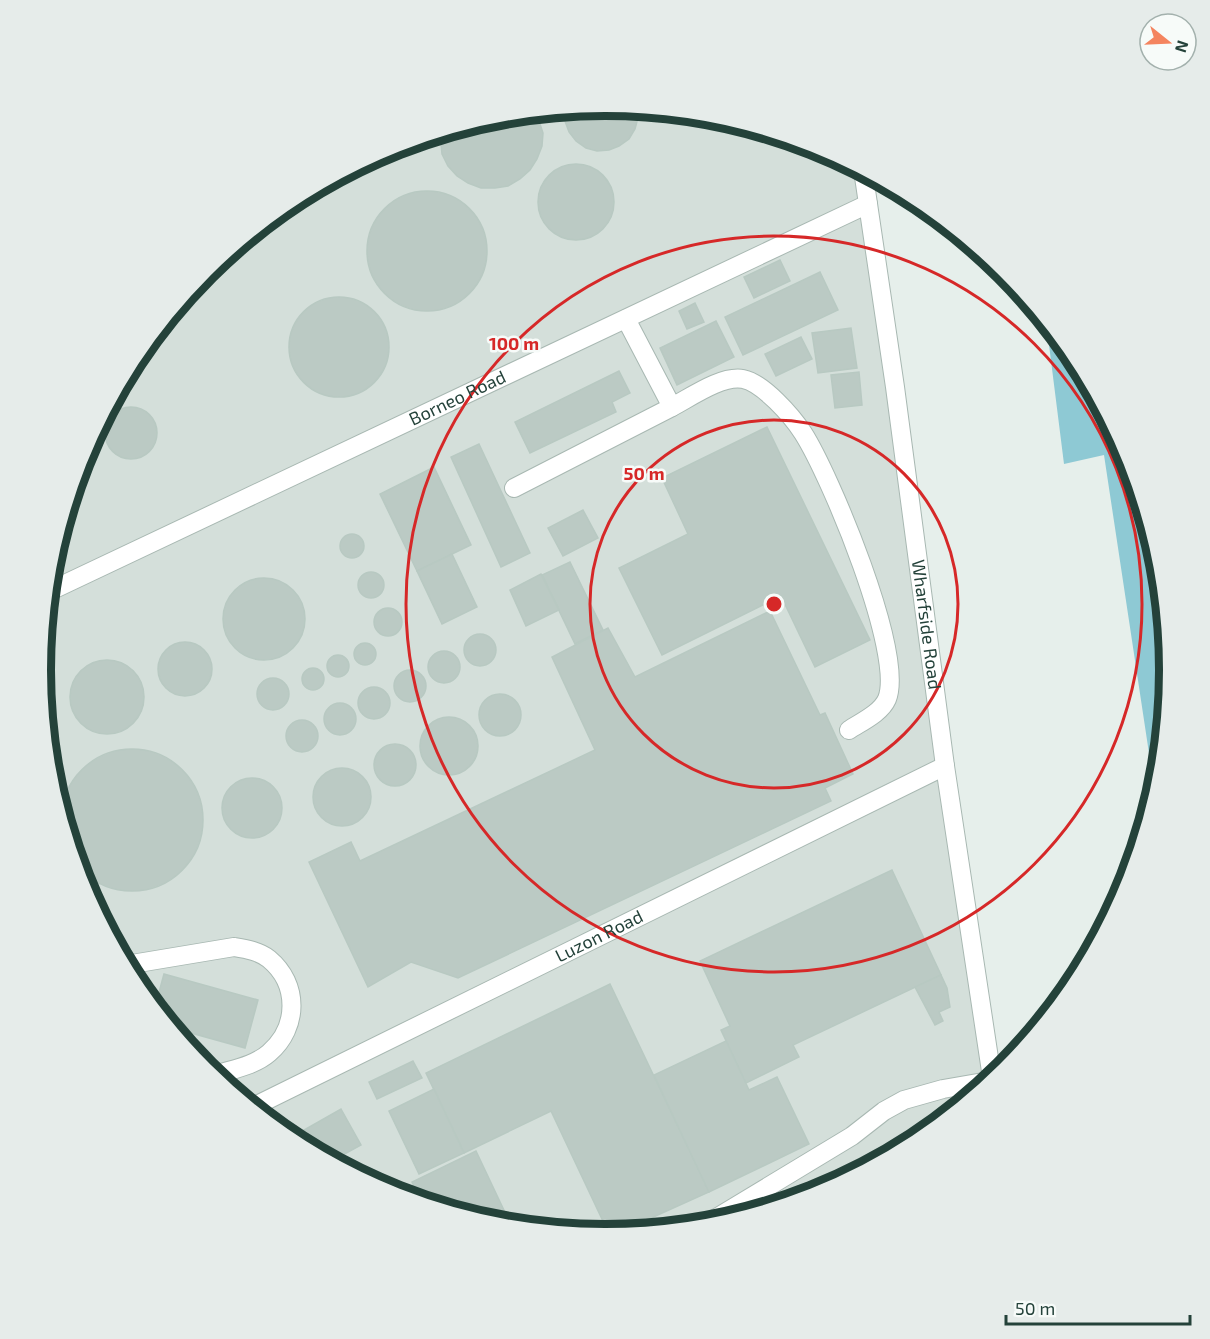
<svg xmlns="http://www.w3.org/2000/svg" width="1210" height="1339" font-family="'Exo 2',sans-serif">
	<rect width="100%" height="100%" fill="#e6efeb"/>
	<path fill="#d4dfda" d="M605 105 715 116 821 148 855 166 881 319 991 1080 918 1139 821 1191 715 1223 605 1234 495 1223 389 1191 291 1139 206 1068 135 983 83 885 51 779 41 669 51 559 84 453 136 356 206 270 292 200 389 148 495 116Z"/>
	<path fill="#8ec9d4" d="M1046 321 1075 356 1127 454 1159 560 1169 670 1159 780 1155 793 1104 455 1064 464Z"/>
	<g fill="#bbcac4" stroke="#b8c9c2" stroke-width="1.5">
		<path d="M605 105 638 108V118L635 129 629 139 619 146 609 150 597 151 586 148 576 141 569 132 565 121V109Z"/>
		<path d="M536 112 543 133 542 146 537 159 530 170 520 179 508 186 495 188H481L468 183 457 176 448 166 442 154 440 133 495 116Z"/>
		<circle cx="576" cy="202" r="38"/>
		<circle cx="427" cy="251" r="60"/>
		<path d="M780 260 790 281 754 298 744 277Z"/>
		<path d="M820 272 838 310 743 355 725 317Z"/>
		<circle cx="339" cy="347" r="50"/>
		<path d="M695 303 704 322 687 329 679 311Z"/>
		<path d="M716 321 734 357 677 385 660 348Z"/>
		<path d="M851 328 857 368 818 373 812 333Z"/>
		<path d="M801 337 812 359 776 376 765 354Z"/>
		<path d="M619 371 630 393 612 402 616 412 530 453 515 422Z"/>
		<path d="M859 372 862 405 835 408 831 375Z"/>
		<circle cx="131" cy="433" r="26"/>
		<path d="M767 427 870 640 815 667 781 596 662 655 619 568 688 534 662 478Z"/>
		<path d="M479 444 530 553 501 567 451 457Z"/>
		<path d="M434 467 471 545 417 571 380 494Z"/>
		<path d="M583 510 598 538 563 556 548 528Z"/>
		<circle cx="352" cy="546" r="12"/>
		<path d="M452 554 477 607 442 624 417 571Z"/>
		<path d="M570 562 603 630 575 644 542 575Z"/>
		<circle cx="371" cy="585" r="13"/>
		<path d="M541 574 559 610 526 626 510 590Z"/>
		<circle cx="264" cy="619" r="41"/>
		<circle cx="388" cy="622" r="14"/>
		<path d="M770 611 820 715 825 713 853 774 825 788 831 801 458 978 411 962 368 987 309 862 351 842 360 861 595 750 552 657 608 628 635 677Z"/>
		<circle cx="480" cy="650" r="16"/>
		<circle cx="185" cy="669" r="27"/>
		<circle cx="365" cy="654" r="11"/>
		<circle cx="444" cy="667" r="16"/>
		<circle cx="338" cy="666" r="11"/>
		<circle cx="107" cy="697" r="37"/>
		<circle cx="313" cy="679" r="11"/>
		<circle cx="410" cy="686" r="16"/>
		<circle cx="273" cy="694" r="16"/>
		<circle cx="374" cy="703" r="16"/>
		<circle cx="500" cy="715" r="21"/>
		<circle cx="340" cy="719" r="16"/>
		<circle cx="449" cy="746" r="29"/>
		<circle cx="302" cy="736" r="16"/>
		<circle cx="395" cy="765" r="21"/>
		<circle cx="132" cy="820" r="71"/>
		<circle cx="342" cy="797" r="29"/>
		<circle cx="252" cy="808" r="30"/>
		<path d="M892 870 941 975 793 1045 799 1057 746 1083 721 1030 730 1026 700 961Z"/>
		<path d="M164 974 258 1000 245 1048 173 1028 155 1007Z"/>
		<path d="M941 975 947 988 950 1007 939 1012 943 1021 935 1025 915 987Z"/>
		<path d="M610 984 709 1192 618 1233 609 1234 551 1111 464 1153 426 1073Z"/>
		<path d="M726 1041 749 1090 777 1077 809 1144 709 1192 654 1075Z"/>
		<path d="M413 1061 422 1078 377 1099 369 1082Z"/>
		<path d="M434 1089 464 1153 419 1174 389 1111Z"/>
		<path d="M341 1109 361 1145 332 1161 290 1138Z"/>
		<path d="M921 1137 918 1139 834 1184 832 1180Z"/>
		<path d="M476 1151 511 1225 495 1223 421 1201 412 1182Z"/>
	</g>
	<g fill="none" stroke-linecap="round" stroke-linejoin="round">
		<g stroke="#a8b8b2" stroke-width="20">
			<g id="minor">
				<path id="s1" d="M863 170 895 387 945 766 992 1078"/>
				<path d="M626 319 672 407C691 397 722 375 743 379 763 383 792 416 803 433 830 475 905 654 887 699 881 713 861 722 849 730"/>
				<path d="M514 488 672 407"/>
				<path id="s2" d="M48 592 868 204"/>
				<path d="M126 965 234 947C246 949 259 951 269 959 299 984 299 1027 269 1053 254 1066 233 1069 214 1075"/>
				<path id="s3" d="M253 1107 945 766"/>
				<path d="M713 1220 852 1136 884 1111 904 1100 943 1089 989 1081"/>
			</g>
		</g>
		<use href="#minor" stroke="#fff" stroke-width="18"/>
	</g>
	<g fill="none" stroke="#d62828" stroke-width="3">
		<circle cx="774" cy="604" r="184"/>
		<circle cx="774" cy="604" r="368"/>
	</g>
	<g text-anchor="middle" stroke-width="5" stroke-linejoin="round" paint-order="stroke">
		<g font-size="18" fill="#24423a" stroke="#f7fbf9">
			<text dy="6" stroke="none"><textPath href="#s2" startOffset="453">Borneo Road</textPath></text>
			<text dy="6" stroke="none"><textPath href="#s1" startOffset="459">Wharfside Road</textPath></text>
			<text dy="6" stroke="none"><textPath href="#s3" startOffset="386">Luzon Road</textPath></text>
		</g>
	</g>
	<path d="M0 0H1210V1339H0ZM51 670a554 554 0 1 1 1108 0a554 554 0 1 1-1108 0Z" fill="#e6ecea" fill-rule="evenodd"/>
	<path fill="none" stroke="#24423a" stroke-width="8" d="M51 670a554 554 0 1 1 1108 0a554 554 0 1 1-1108 0Z"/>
	<circle cx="774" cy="604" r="9" fill="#d62828" stroke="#f7fbf9" stroke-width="3"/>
	<g font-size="18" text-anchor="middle" font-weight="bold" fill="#d62828" stroke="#f7fbf9" stroke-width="5" stroke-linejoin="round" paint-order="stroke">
		<text x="514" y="350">100 m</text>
		<text x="644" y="480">50 m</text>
	</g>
	<g transform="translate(1168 42) rotate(108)"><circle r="28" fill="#f7fbf9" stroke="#a3b1ad" stroke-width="1.5"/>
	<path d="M0-4.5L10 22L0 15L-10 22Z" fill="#f4845f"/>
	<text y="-9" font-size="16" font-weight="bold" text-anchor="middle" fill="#24423a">N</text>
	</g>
	<path d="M1006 1315v9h184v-9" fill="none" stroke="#24423a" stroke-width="3"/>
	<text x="1015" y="1315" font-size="18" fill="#24423a" stroke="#f7fbf9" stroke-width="4.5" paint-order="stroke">50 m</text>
</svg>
